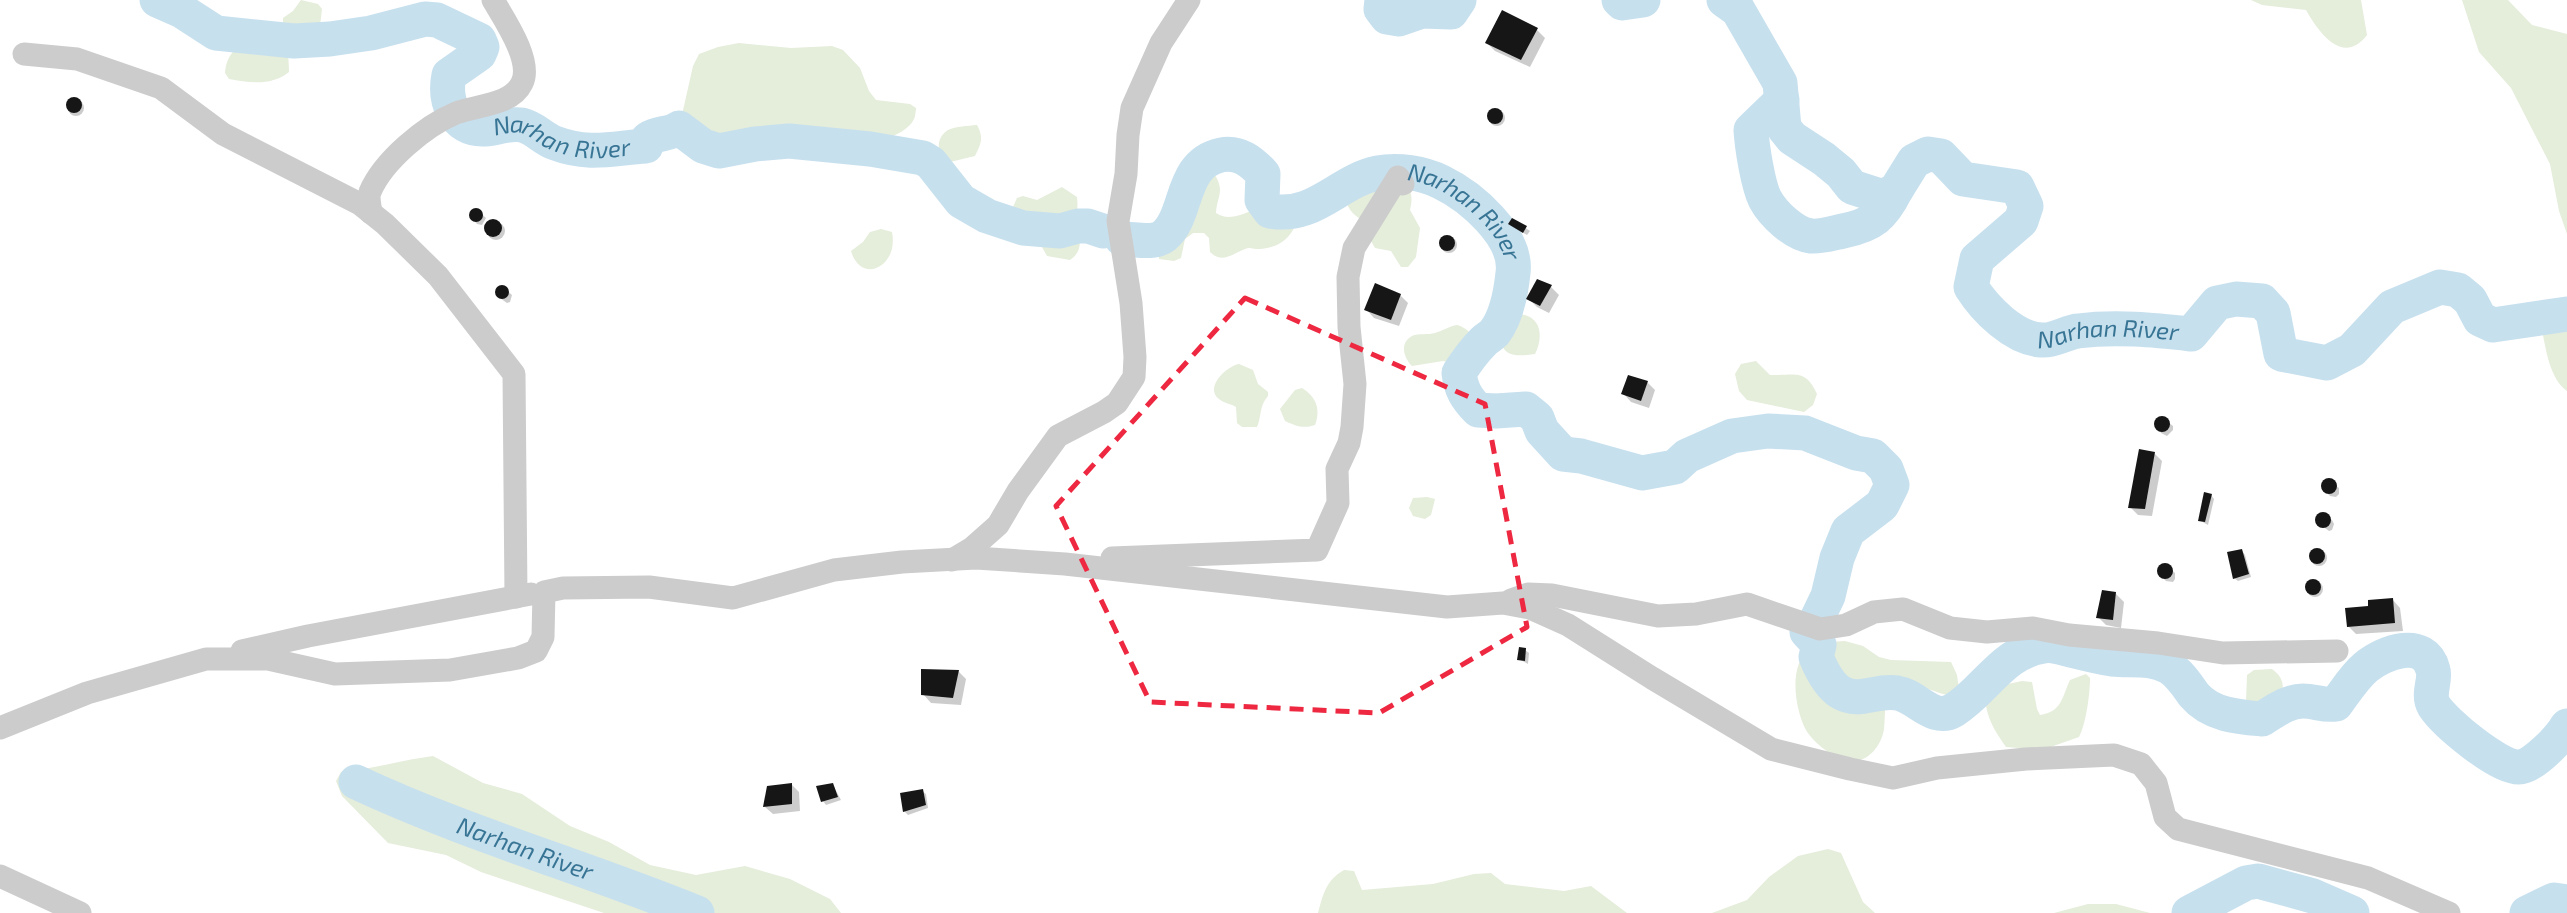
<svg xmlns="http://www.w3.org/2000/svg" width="2567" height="913" font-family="'Exo 2',sans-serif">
	<rect width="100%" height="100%" fill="#fff"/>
	<g fill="#e5eddb">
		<path d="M301 0 318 4 322 9 320 26 309 31 286 30 283 26V18L293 11Z"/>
		<path d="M2251 0H2361L2367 35C2343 66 2319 33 2306 10L2262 5Z"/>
		<path d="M2462 0H2508L2532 25 2567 34V234L2559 211 2550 164 2511 88 2479 52Z"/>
		<path d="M253 41 288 49 289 72C271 86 251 83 229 79L225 73C226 56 236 44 253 41Z"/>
		<path d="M739 43 791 48 832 46 843 50 860 68 869 91 876 100 910 104 916 108C916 110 915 118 914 119 905 140 849 150 829 148 803 146 782 131 756 128 746 136 745 148 734 156L686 140 679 128 693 66 699 54 718 47Z"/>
		<path d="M977 125C984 138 981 144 975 156L950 162C937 156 934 139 948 130 956 126 968 126 977 125Z"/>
		<path d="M1202 171 1215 175C1225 192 1217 196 1216 213 1240 230 1272 187 1297 204 1300 216 1299 220 1293 230 1285 244 1271 249 1256 249 1249 249 1251 247 1245 249 1232 254 1222 264 1210 252L1209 238 1204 233H1193L1185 239 1181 258 1174 261 1159 259C1156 223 1163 181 1202 171Z"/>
		<path d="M1398 177C1410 187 1414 193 1410 210L1420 228 1416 257 1408 267H1401L1391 251 1375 248 1371 241V226C1365 221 1353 216 1349 208 1336 184 1384 178 1398 177Z"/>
		<path d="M1062 187 1077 197C1078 205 1077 212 1077 220 1079 236 1085 250 1070 260L1047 256 1042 247 1043 223C1027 220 1018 225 1013 207L1017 198 1023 196 1037 200Z"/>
		<path d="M881 229 892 232C899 267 861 285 851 251L863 242 870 232Z"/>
		<path d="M2567 300V391C2550 379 2546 350 2542 330L2552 310Z"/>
		<path d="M1518 314C1541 315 1544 336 1535 354 1495 361 1495 340 1518 314Z"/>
		<path d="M1457 325C1475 330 1478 347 1477 364L1474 368 1443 361 1412 366C1404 358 1399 343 1412 336 1419 333 1428 335 1435 333 1443 331 1449 326 1457 325Z"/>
		<path d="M1756 361 1770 375C1795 376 1805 368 1817 394L1813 405 1804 412 1747 400 1739 391 1735 374 1741 364Z"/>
		<path d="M1239 364 1253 370 1258 384 1268 392V396C1259 406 1262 415 1257 427H1242L1237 423 1236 407C1232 404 1223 403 1219 399 1204 387 1227 366 1239 364Z"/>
		<path d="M1302 388C1316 397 1321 409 1315 425 1303 429 1296 426 1285 421L1280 409 1295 390Z"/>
		<path d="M1427 497 1435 499 1431 515 1425 519 1413 516 1409 508 1413 498Z"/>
		<path d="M1845 641 1863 646 1879 657 1891 660 1951 662 1957 675 1959 689 1950 696C1934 692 1914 681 1898 686 1882 691 1886 717 1884 729 1881 749 1863 767 1843 760 1830 755 1813 742 1806 730 1795 710 1788 665 1809 650 1820 642 1833 642 1845 641Z"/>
		<path d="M2272 669C2284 678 2285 687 2280 701L2268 707 2252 709 2246 703 2247 675 2254 670Z"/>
		<path d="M2086 674 2090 678C2090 694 2086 724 2079 737L2042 750 2006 747C1994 730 1986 717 1985 696L1994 687 2022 681 2032 682 2037 709 2040 715C2062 712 2062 697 2070 680Z"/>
		<path d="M433 756 483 783 522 794 570 826 609 842 650 865 696 875 745 866 790 879 830 899 841 913H604L481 872 446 855 388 843 342 796 336 781 341 772C373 769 402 760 433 756Z"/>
		<path d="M1828 849 1841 853 1863 902 1875 913H1712L1747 900 1769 877 1798 856Z"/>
		<path d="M1344 870 1354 871 1362 890 1433 884 1474 874 1491 873 1505 884 1564 891 1591 886 1627 913H1318C1323 895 1326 880 1344 870Z"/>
		<path d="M2088 904H2116L2150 913H2054Z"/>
	</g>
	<g fill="#0003">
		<path d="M1537 30 1545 38 1530 67 1495 51 1487 43Z"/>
		<circle cx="76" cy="108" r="8"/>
		<circle cx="1497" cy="118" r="8"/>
		<path d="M474 210H477L486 218 482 225 477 224 471 217Z"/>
		<path d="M1513 220 1530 231 1527 235 1514 227Z"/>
		<circle cx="496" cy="231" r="9"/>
		<circle cx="1449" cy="245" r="8"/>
		<path d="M500 287H503L512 295 510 302 507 303 497 296 496 292Z"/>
		<path d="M1551 287 1559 295 1549 313 1537 307 1529 299Z"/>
		<path d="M1400 295 1408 303 1399 326 1374 318 1366 309Z"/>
		<path d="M1647 382 1655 390 1649 408 1631 402 1623 393Z"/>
		<path d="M2163 418 2173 426V430L2167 436 2161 433 2156 424 2159 419Z"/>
		<path d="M2154 453 2162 461 2152 516 2138 515 2130 507Z"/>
		<path d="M2327 480 2339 488V494L2336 497 2330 496 2323 489 2324 482Z"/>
		<path d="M2211 495 2214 499 2208 525 2199 520Z"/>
		<path d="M2322 514 2332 520 2334 524 2332 530 2329 531 2317 522 2318 516Z"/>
		<circle cx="2319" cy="558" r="8"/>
		<path d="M2242 551 2245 555 2251 577 2238 581 2234 578Z"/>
		<path d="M2166 565 2175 573V579L2173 582 2166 581 2159 574 2162 566Z"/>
		<circle cx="2315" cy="589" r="8"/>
		<path d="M2116 594 2124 602 2121 628 2106 625 2098 617Z"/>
		<path d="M2392 599 2400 608 2403 631 2356 634 2348 626 2370 607Z"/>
		<path d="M1525 650 1529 653 1528 664 1519 659Z"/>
		<path d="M958 671 966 679 961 705 931 703 923 694Z"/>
		<path d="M791 784 799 792 800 811 773 814 765 807Z"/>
		<path d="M833 785 841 800 826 805 823 801Z"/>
		<path d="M922 791 926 794 928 808 908 815 904 811Z"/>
	</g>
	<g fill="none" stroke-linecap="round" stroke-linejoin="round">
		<g stroke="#c7e0ee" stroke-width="35">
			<path id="s1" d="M157 0 182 11 216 33 294 41 330 39 371 33 425 19 437 20 479 40 482 47 479 54 449 75C444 99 453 131 485 129 498 128 508 123 522 125 535 128 543 139 555 143 589 156 613 148 646 146L648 139C659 132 669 135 679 128L703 146 719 151 755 144 789 141 870 149 923 158 931 163 961 201 987 216 1023 228 1060 231 1078 226H1088L1103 231"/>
			<path d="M1382 0 1381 9 1387 17 1399 19 1422 11 1451 12 1459 0"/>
			<path d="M1619 0 1622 3 1643 0"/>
			<path id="s2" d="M1724 0 1738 10 1780 83 1784 128 1792 138 1824 159 1841 173 1852 187 1883 197 1896 190 1914 161 1928 154 1941 156 1963 179 2017 187 2026 206 2021 221 1977 259 1971 287C1985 309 2014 339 2042 340 2054 341 2067 332 2078 331 2115 326 2155 330 2191 334L2217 303 2236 299 2262 301 2273 313 2281 354 2327 363 2352 350 2392 307 2440 287 2458 290 2470 300 2480 319 2493 325 2567 314"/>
			<path d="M1782 100 1751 130C1752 147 1758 185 1765 199 1773 214 1794 234 1811 236 1821 237 1833 233 1843 231 1873 225 1883 216 1896 190"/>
			<path id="s3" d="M1122 239C1135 239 1154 244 1164 236 1189 216 1179 164 1221 155 1239 151 1252 162 1263 174L1262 200 1270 211C1316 219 1338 181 1378 173 1398 169 1423 173 1441 182 1470 196 1518 236 1513 273 1511 292 1506 318 1494 333 1490 337 1485 339 1482 343 1473 352 1466 362 1459 373 1461 389 1466 398 1478 410L1496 411 1526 409 1537 418 1542 431 1563 454 1581 456 1642 473 1675 467 1687 456 1732 436 1768 431 1805 433 1856 453 1873 456 1886 469 1892 485 1882 505 1848 531 1837 558 1828 596 1816 621"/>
			<path d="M1812 636 1807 632 1819 645 1816 657C1821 669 1829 685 1840 692 1859 704 1877 689 1897 693 1917 696 1933 723 1954 710 1987 689 2002 652 2044 646 2053 644 2065 649 2075 651 2087 654 2099 657 2112 659 2132 661 2150 657 2169 667 2180 674 2187 685 2194 695 2211 715 2238 717 2262 719 2275 711 2288 701 2303 701 2315 701 2324 706 2336 704 2345 692 2354 677 2366 667 2384 652 2425 637 2433 670 2436 681 2427 694 2434 706 2445 723 2499 768 2519 767 2533 767 2561 737 2567 726"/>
			<path id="s4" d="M356 782C467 834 584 867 697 913"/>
			<path d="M2189 913 2246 883 2258 881 2313 896 2352 913"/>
			<path d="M2527 913 2554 900 2567 902"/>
		</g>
	</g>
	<g fill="#161616">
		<path d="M1502 10 1538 28 1521 60 1485 43Z"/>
		<circle cx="74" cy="105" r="8"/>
		<circle cx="1495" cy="116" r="8"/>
		<circle cx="476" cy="215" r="7"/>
		<path d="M1512 218 1527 226 1523 233 1508 224Z"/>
		<circle cx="493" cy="228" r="9"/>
		<circle cx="1447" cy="243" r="8"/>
		<path d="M1537 279 1552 285 1540 306 1526 299Z"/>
		<path d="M1375 283 1401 294 1391 320 1364 310Z"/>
		<circle cx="502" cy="292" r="7"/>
		<path d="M1628 375 1648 381 1641 401 1621 394Z"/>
		<circle cx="2162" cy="424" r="8"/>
		<path d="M2139 449 2155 452 2145 509 2128 508Z"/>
		<circle cx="2329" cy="486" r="8"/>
		<path d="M2204 492 2212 494 2205 522 2198 521Z"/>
		<circle cx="2323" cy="520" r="8"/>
		<circle cx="2317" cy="556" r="8"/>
		<path d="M2242 549 2249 574 2233 579 2227 552Z"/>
		<circle cx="2165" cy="571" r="8"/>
		<circle cx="2313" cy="587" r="8"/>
		<path d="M2102 590 2116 592 2113 620 2096 618Z"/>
		<path d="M2393 598 2395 623 2347 627 2345 608 2368 606V600Z"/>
		<path d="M1519 647 1526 648 1525 661 1517 660Z"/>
		<path d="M921 669 959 670 953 698 921 695Z"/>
		<path d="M792 783V804L763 807 767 786Z"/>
		<path d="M833 783 838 797 821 802 816 786Z"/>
		<path d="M923 789 926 805 903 812 900 793Z"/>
	</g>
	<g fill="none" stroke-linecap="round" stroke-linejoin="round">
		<g stroke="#ccc" stroke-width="23">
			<path d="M24 54 77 59 161 88 223 134 360 204 385 224 438 276 514 374 516 597"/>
			<path d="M371 213C370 206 368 197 370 192 383 161 425 126 456 113 476 105 511 106 522 83 533 61 504 19 493 0"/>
			<path d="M1112 558 1317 550 1338 503 1337 469 1349 443 1352 427 1355 384 1349 327 1348 277 1354 248 1398 177 1403 184"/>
			<path d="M952 560 972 548 998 525 1018 491 1058 436 1104 412 1117 403 1134 377 1135 357 1131 303 1118 221 1126 174 1128 135 1132 108 1161 43 1189 0"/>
			<path d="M1511 600 1528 594 1552 595 1658 616 1696 614 1747 604 1820 629 1846 625 1874 612 1903 609 1950 628 1987 632 2033 628 2069 635 2158 643 2223 653 2337 651"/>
			<path d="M242 651 308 636 531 594"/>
			<path d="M0 728 87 693 206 659H268L335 674 450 670 518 658 536 651 543 637 544 592 563 588 649 587 733 598 834 570 902 562 976 558 1065 564 1447 607 1503 603 1530 608 1568 625 1652 678 1771 749 1850 769 1893 778 1937 768 2026 759 2114 755 2141 764 2156 783 2165 817 2178 829 2368 878 2449 913"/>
			<path d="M0 876 80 913"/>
		</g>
	</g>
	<path fill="none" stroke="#ee2840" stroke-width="5" stroke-dasharray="14 9" stroke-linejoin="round" d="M1245 298 1485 404 1527 627 1379 713 1150 702 1056 506Z"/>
	<g text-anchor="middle" stroke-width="7" stroke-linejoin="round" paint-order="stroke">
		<g font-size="24" font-style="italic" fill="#387595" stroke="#fff">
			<text dy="8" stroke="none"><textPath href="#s1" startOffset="546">Narhan River</textPath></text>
			<text dy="8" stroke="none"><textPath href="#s3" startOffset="453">Narhan River</textPath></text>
			<text dy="8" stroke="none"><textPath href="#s2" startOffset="716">Narhan River</textPath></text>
			<text dy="8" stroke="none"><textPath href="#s4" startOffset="182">Narhan River</textPath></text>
		</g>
	</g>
</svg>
